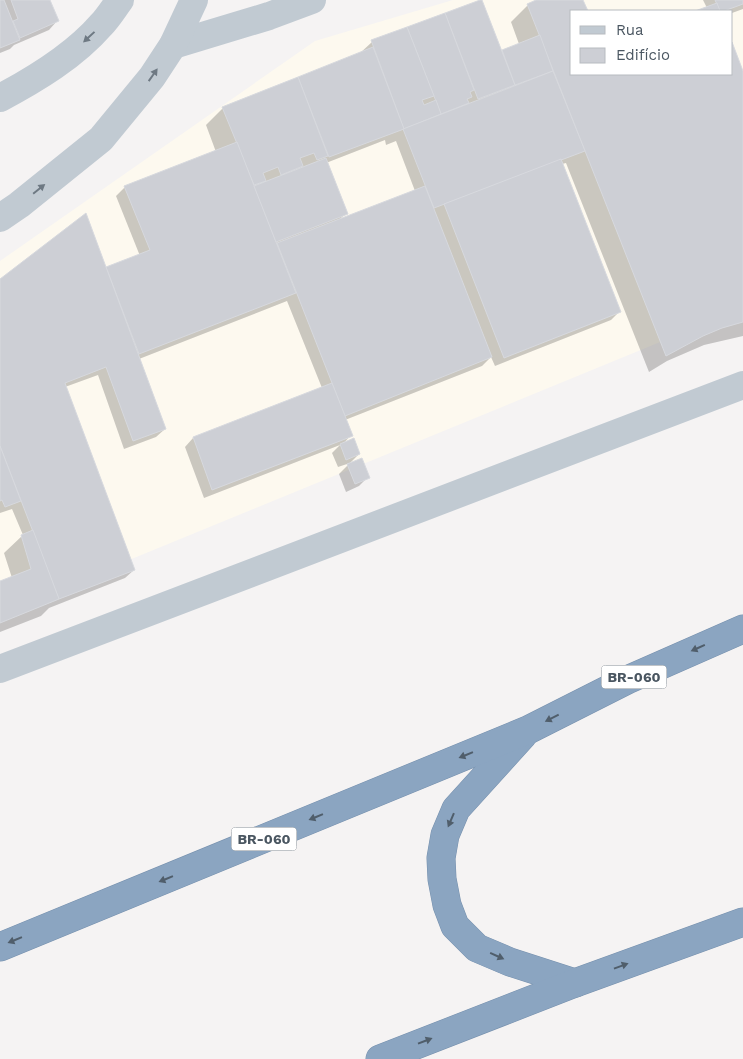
<svg xmlns="http://www.w3.org/2000/svg" width="743" height="1059" font-family="'Work Sans',sans-serif">
	<rect width="100%" height="100%" fill="#f5f3f3"/>
	<path fill="#fdf9ef" fill-rule="evenodd" d="M453 0H743V308L0 613V261L315 41ZM572 11H732V74H572Z"/>
	<g fill="#0003" fill-rule="evenodd">
		<path d="M0 0H49L57 21 49 30 14 45 10 49 0 53Z"/>
		<path d="M540 0H582L587 11H572V74H732V45L743 74V336L704 345 667 361 649 372 566 163 562 164 620 311 611 320 495 366 491 357 482 366 345 420 351 435 343 444 359 454 350 463 338 467 332 453 340 445 204 498 185 447 193 438 322 388 287 301 139 359 165 429 156 437 124 449 98 375 65 387 134 570 125 578 49 608 41 616 0 632V582L12 578 4 553 23 535 12 509 0 513V281L105 269 140 256 116 196 125 187 216 152 206 125 223 108 359 54 372 42 481 1 501 51 519 44 511 22 528 5ZM385 140 386 145 396 141 415 191 339 220 346 213 326 163Z"/>
		<path d="M703 0H743V9L732 13V11H699L707 8Z"/>
		<path d="M348 465 368 477 359 486 346 492 339 474Z"/>
	</g>
	<g fill="#cdcfd5" stroke="#d7d9de">
		<path d="M0 0H4L20 40 0 48Z"/>
		<path d="M11 0H50L59 21 20 38 13 21 18 19Z"/>
		<path d="M480 0H482L515 85 478 99 445 13Z"/>
		<path d="M536 0H583L588 11H572V74H732V42L743 71V322L722 328 703 336 666 356 527 4Z"/>
		<path d="M715 0H743V4L724 11H720Z"/>
		<path d="M717 3 720 11H695Z"/>
		<path d="M445 13 474 90 470 92 472 97 467 99 469 103 441 114 407 27Z"/>
		<path d="M407 27 434 96 422 100 424 105 436 100 441 114 404 129 371 40Z"/>
		<path d="M540 35 553 71 515 85 502 50Z"/>
		<path d="M373 47 404 129 329 157 298 77Z"/>
		<path d="M553 71 585 151 434 208 403 129Z"/>
		<path d="M298 77 328 156 317 160 314 153 300 158 303 166 281 175 278 167 263 173 266 181 254 185 222 107Z"/>
		<path d="M237 142 296 293 139 354 106 267 150 250 124 186Z"/>
		<path d="M326 158 348 214 276 242 254 186Z"/>
		<path d="M561 159 621 312 504 358 444 204Z"/>
		<path d="M425 186 492 357 345 416 277 243Z"/>
		<path d="M86 213 166 429 133 441 106 367 65 383 135 570 59 599 0 446V279Z"/>
		<path d="M332 383 353 436 212 490 193 437Z"/>
		<path d="M354 438 360 454 346 460 340 444Z"/>
		<path d="M0 446 21 501 5 507 2 500 0 501Z"/>
		<path d="M362 458 370 478 355 484 347 464Z"/>
		<path d="M33 530 59 599 0 623V581L31 569 21 535Z"/>
	</g>
	<g fill="none" stroke-linecap="round" stroke-linejoin="round">
		<g stroke="#7690ad" stroke-width="29">
			<g id="highway">
				<path d="M523 735 456 809 445 835 441 858 442 879 447 905 455 926 477 948 510 962 575 983"/>
				<path d="M0 947 528 730 627 680 743 629"/>
				<path d="M380 1059 575 983 743 922"/>
			</g>
		</g>
		<g stroke="#c1cad2" stroke-width="28">
			<path d="M173 45 269 16 312 0"/>
			<path d="M0 98C36 79 74 56 101 25 108 18 114 8 120 0"/>
			<path d="M0 218 19 205 101 139 152 77 173 45 194 0"/>
			<path d="M0 669 743 385"/>
		</g>
		<use href="#highway" stroke="#8ba5c1" stroke-width="28"/>
	</g>
	<defs><path id="oneway-solid" d="M-6-.8H1V-3.2L6.5 0L1 3.2V.8H-6Z" transform="scale(1.25)"/></defs>
	<g fill="#6e7983">
		<use href="#oneway-solid" transform="translate(89 37) rotate(137)"/>
		<use href="#oneway-solid" transform="translate(153 75) rotate(-55)"/>
		<use href="#oneway-solid" transform="translate(39 189) rotate(-39)"/>
	</g>
	<g fill="#505e6b">
		<use href="#oneway-solid" transform="translate(698 648) rotate(156)"/>
		<use href="#oneway-solid" transform="translate(552 718) rotate(153)"/>
		<use href="#oneway-solid" transform="translate(466 755) rotate(158)"/>
		<use href="#oneway-solid" transform="translate(316 817) rotate(158)"/>
		<use href="#oneway-solid" transform="translate(451 820) rotate(113)"/>
		<use href="#oneway-solid" transform="translate(166 879) rotate(158)"/>
		<use href="#oneway-solid" transform="translate(15 940) rotate(158)"/>
		<use href="#oneway-solid" transform="translate(497 956) rotate(24)"/>
		<use href="#oneway-solid" transform="translate(621 966) rotate(-20)"/>
		<use href="#oneway-solid" transform="translate(425 1041) rotate(-21)"/>
	</g>
	<g text-anchor="middle" stroke-width="4" stroke-linejoin="round" paint-order="stroke">
		<g fill="#fff" stroke="#808990" stroke-width="1">
			<rect x="601.5" y="665.5" width="65" height="23" rx="4"/>
			<rect x="231.5" y="827.5" width="65" height="23" rx="4"/>
		</g>
		<g font-size="14" font-weight="bold" fill="#4a5661">
			<text x="634" y="682">BR-060</text>
			<text x="264" y="844">BR-060</text>
		</g>
	</g>
	<rect x="570" y="10" width="162" height="65" fill="#ffffff" stroke="#b7bbc0"/>
	<rect x="580" y="26" width="25" height="8" fill="#c1cad2" stroke="#b7bbc0"/>
	<text x="616" y="35" font-size="15" fill="#4a5661">Rua</text>
	<rect x="580" y="48" width="25" height="15" fill="#cdcfd5" stroke="#b7bbc0"/>
	<text x="616" y="60" font-size="15" fill="#4a5661">Edifício</text>
</svg>
